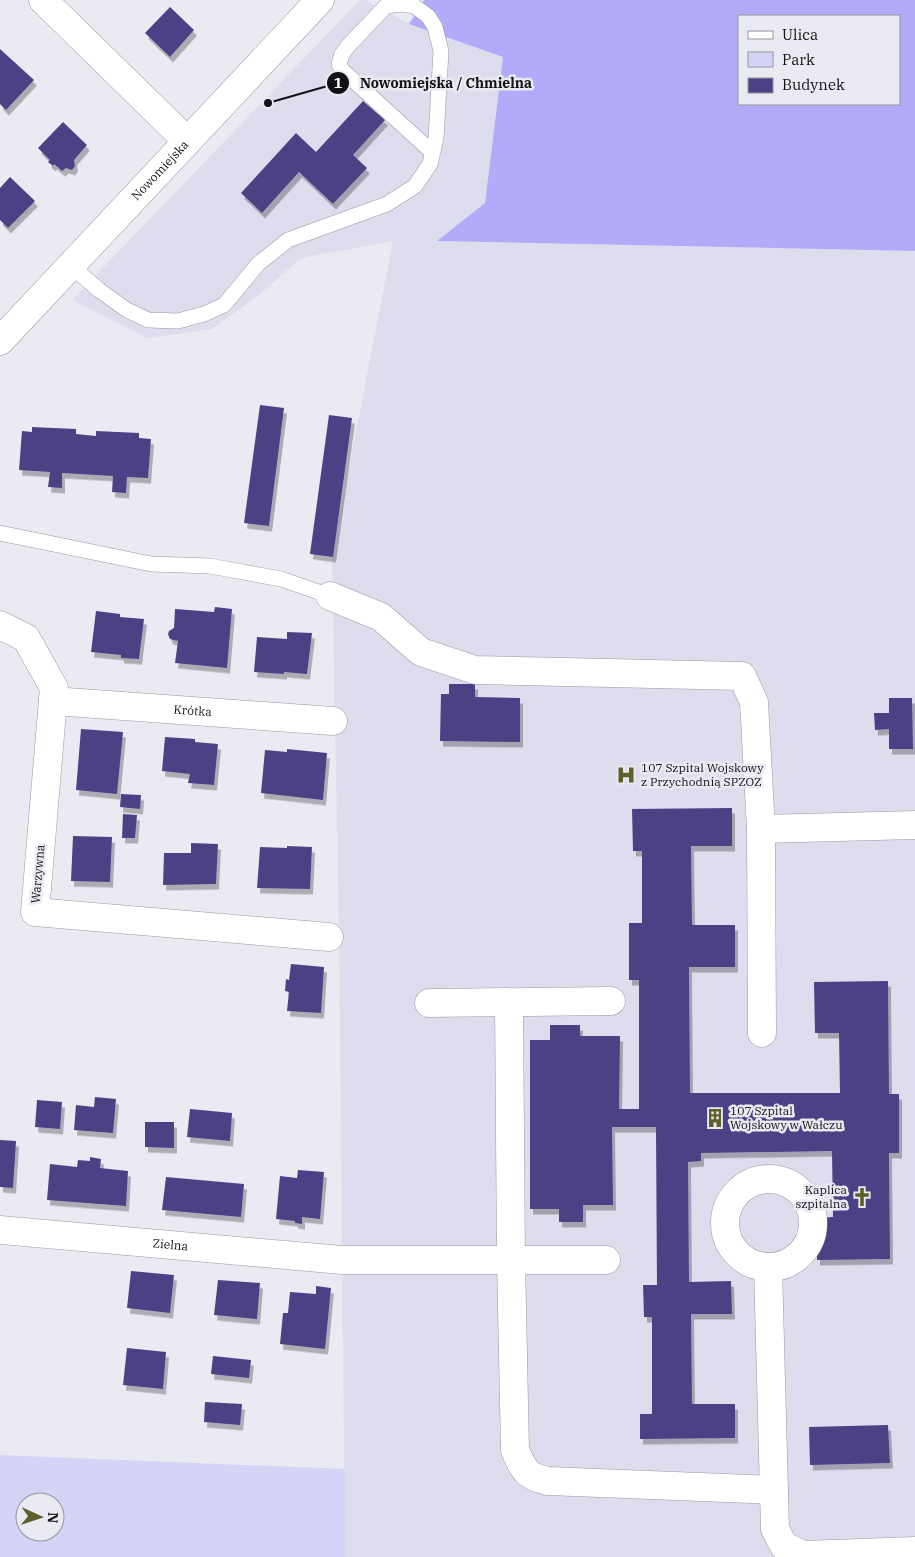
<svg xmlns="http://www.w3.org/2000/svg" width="915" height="1557" font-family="'IBM Plex Serif',serif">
	<defs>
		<filter id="shadow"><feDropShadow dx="3" dy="5.5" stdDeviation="0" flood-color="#0004"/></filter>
	</defs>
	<rect width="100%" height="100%" fill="#eaeaf3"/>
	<path fill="#deddee" d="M360 0H366L409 24 503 57 485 203 438 241 915 251V1557H345L339 938 332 555 393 241 301 258 260 294 212 329 148 338 72 300Z"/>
	<path fill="#d6d4f6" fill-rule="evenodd" d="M0 1455 345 1469V1557H0ZM25 1502H55V1532H25Z"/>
	<path fill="#b2abf9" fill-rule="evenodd" d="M424 0H915V251L437 241 485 203 503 57 409 24ZM739 16H899V104H739Z"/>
	<g fill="#4c4286" filter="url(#shadow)">
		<path d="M170 7 194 30 170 57 145 33Z"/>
		<path d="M0 49 34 80 6 110 0 104Z"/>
		<path d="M363 101 385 120 353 155 367 168 333 204 299 172 262 213 241 193 296 133 316 152Z"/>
		<path d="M63 122 87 145 74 160 75 166 72 170 66 168 62 171 54 164 53 166 48 162 50 160 38 148Z"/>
		<path d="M10 177 35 201 8 228 0 220V188Z"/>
		<path d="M260 405 284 408 269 526 244 523Z"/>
		<path d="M329 415 352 418 333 557 310 554Z"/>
		<path d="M32 427 76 429V434L96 436V431L139 433V438L151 439 148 478 127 477 126 493 112 492 113 476 62 473V488L48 487 50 472 19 470 22 431 32 432Z"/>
		<path d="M215 607 232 609 227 668 175 663 178 641 170 639 168 634 169 631 174 628 175 609 214 612Z"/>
		<path d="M96 611 120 614V617L144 619 139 659 121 658V655L91 652Z"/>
		<path d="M287 632 312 633 307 674 284 672V674L254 672 257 637 287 639Z"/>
		<path d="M449 684H475V697L520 698V742L440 741 441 694H449Z"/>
		<path d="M889 698H912L913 749H889V729L875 730 874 713H889Z"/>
		<path d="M81 729 123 732 117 794 76 790Z"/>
		<path d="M165 737 195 739V742L218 744 214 785 188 783 190 774 162 771Z"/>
		<path d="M287 749 327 753 323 800 261 793 265 750 287 752Z"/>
		<path d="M121 794 141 795 140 809 120 807Z"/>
		<path d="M732 808V846H691L692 925H735V967H689L690 1093H840L839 1033H815L814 982 888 981 889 1094H899V1153H889L890 1259 817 1260V1218L833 1217 832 1151 701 1153V1161L688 1162 689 1282 731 1281 732 1314H691L692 1404H735V1438L640 1439V1414H652V1317H644L643 1285H657L656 1127H612L613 1205H583V1222H559V1209H530V1040H550V1025H580V1036H620L619 1109H639V980H629V923H642V851H633L632 809Z"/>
		<path d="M123 814 137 815 135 838H122Z"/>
		<path d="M73 836 112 837 110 882 71 881Z"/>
		<path d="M191 843 218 844 216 884 163 885 164 853H191Z"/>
		<path d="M287 846 312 847 310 889 257 888 260 847 287 848Z"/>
		<path d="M291 964 324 967 321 1013 287 1011 289 992 285 991 286 979 289 980Z"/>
		<path d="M95 1097 116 1099 113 1133 74 1130 76 1105 94 1107Z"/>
		<path d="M37 1100 62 1102 60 1129 35 1127Z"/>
		<path d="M190 1109 232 1113 230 1141 187 1137Z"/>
		<path d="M145 1122H174V1148L145 1147Z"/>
		<path d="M0 1140 16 1141 13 1188 0 1187Z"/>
		<path d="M90 1157 101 1159 100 1168 128 1171 126 1206 47 1200 50 1164 77 1167 78 1160 90 1161Z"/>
		<path d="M298 1170 324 1172 320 1219 302 1217V1224L295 1223V1221L276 1219 280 1176 297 1178Z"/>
		<path d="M166 1177 244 1184 241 1217 162 1210Z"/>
		<path d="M131 1271 174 1275 170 1313 127 1308Z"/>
		<path d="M218 1280 260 1283 257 1319 214 1315Z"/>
		<path d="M316 1286 331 1288 325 1349 280 1344 283 1313H288L290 1292 316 1294Z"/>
		<path d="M127 1348 166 1352 163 1389 123 1385Z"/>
		<path d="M213 1356 251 1360 249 1378 211 1374Z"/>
		<path d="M205 1402 242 1404 240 1425 204 1422Z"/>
		<path d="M888 1425 890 1463 810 1465 809 1427Z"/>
	</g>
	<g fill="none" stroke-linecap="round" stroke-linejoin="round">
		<g stroke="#9999a2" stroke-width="16">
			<g id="lane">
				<path d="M71 266 99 290 127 310 148 320 178 321 204 314 224 305 258 264 288 240 387 204 415 186 430 164 436 138 441 51 435 27 428 16 414 6 402 4 386 6 348 46 342 54 339 64 342 70 432 152"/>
				<path d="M0 533 151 564 210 566 281 579 330 596"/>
			</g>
		</g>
		<g stroke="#9999a2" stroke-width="29">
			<g id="street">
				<path d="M43 0 187 141"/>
				<path d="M330 596 381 617 421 652 475 670 742 676 754 702 761 829 915 825"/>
				<path d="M0 625 26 638 54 688 35 912 329 937"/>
				<path id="s1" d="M53 701 333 721"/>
				<path d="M761 829 762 1033"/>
				<path d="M429 1003 611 1001"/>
				<path d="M509 1004 511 1260 515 1450C524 1470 525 1476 548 1481L774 1490"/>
				<circle cx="769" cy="1223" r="44"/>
				<path id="s2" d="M0 1230 342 1260H606"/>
				<path d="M768 1267 775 1529 784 1546 803 1555 915 1551"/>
			</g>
		</g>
		<g stroke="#9999a2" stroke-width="29">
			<g id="secondary">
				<path id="s3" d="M0 341 320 0"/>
			</g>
		</g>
		<use href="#lane" stroke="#fff" stroke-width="15"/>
		<use href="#street" stroke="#fff" stroke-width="28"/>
		<use href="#secondary" stroke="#fff" stroke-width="28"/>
	</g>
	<defs>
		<g id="hospital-bare" transform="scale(1.5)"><path d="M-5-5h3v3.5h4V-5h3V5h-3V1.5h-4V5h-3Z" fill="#605f2c" stroke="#eaeaf3" stroke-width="2.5" paint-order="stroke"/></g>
		<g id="building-bare" transform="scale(1.5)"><path d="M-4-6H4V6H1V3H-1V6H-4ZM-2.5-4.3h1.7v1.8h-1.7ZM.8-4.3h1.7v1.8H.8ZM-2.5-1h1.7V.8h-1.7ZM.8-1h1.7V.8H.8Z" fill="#605f2c" stroke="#eaeaf3" stroke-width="2.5" paint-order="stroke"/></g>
		<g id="church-bare" transform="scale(1.5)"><path d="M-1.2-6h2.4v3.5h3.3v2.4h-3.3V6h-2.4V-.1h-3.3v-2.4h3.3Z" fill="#605f2c" stroke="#eaeaf3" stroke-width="2.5" paint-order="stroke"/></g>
	</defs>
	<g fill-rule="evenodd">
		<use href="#hospital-bare" x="626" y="775"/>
		<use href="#building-bare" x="715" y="1118"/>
		<use href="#church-bare" x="862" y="1197"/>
	</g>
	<g text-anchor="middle" stroke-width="5" stroke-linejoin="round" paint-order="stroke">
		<g font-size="12" fill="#121215" stroke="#eaeaf3">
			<text dy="4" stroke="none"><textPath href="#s3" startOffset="234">Nowomiejska</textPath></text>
			<text dy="4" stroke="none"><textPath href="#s1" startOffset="140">Krótka</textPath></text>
			<text transform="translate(38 874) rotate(-85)" y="4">Warzywna</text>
			<text dy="4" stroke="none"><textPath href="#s2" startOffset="171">Zielna</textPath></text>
		</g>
		<g font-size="12" fill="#121215" stroke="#eaeaf3" text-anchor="start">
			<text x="641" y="772">107 Szpital Wojskowy<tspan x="641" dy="14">z Przychodnią SPZOZ</tspan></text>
			<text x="730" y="1115">107 Szpital<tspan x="730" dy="14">Wojskowy w Wałczu</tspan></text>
			<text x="847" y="1194" text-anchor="end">Kaplica<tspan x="847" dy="14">szpitalna</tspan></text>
		</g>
	</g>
	<path fill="none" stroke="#121215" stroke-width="2" d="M268 103L338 83"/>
	<g fill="#121215" stroke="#eaeaf3" stroke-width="2">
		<circle cx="268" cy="103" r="5"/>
		<circle cx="338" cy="83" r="12"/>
	</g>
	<g font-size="15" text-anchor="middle" font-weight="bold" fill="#fff">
		<text x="338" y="88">1</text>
	</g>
	<g font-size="14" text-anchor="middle" font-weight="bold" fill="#121215" stroke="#eaeaf3" stroke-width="5" stroke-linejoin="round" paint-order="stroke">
		<text x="446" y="88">Nowomiejska / Chmielna</text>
	</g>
	<rect x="738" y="15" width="162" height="90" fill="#eaeaf3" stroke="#94949a"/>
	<rect x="748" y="31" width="25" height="8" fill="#ffffff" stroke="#94949a"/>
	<text x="782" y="40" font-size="15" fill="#121215">Ulica</text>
	<rect x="748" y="52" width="25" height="15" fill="#d6d4f6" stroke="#94949a"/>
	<text x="782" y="65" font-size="15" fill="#121215">Park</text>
	<rect x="748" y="78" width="25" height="15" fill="#4c4286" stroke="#94949a"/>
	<text x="782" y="90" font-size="15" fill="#121215">Budynek</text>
	<g transform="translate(40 1517) rotate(93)"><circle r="24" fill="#eaeaf3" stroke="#94949a"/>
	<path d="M0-4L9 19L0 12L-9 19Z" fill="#605f2c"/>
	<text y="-8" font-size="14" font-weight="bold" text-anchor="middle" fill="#121215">N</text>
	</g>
</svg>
